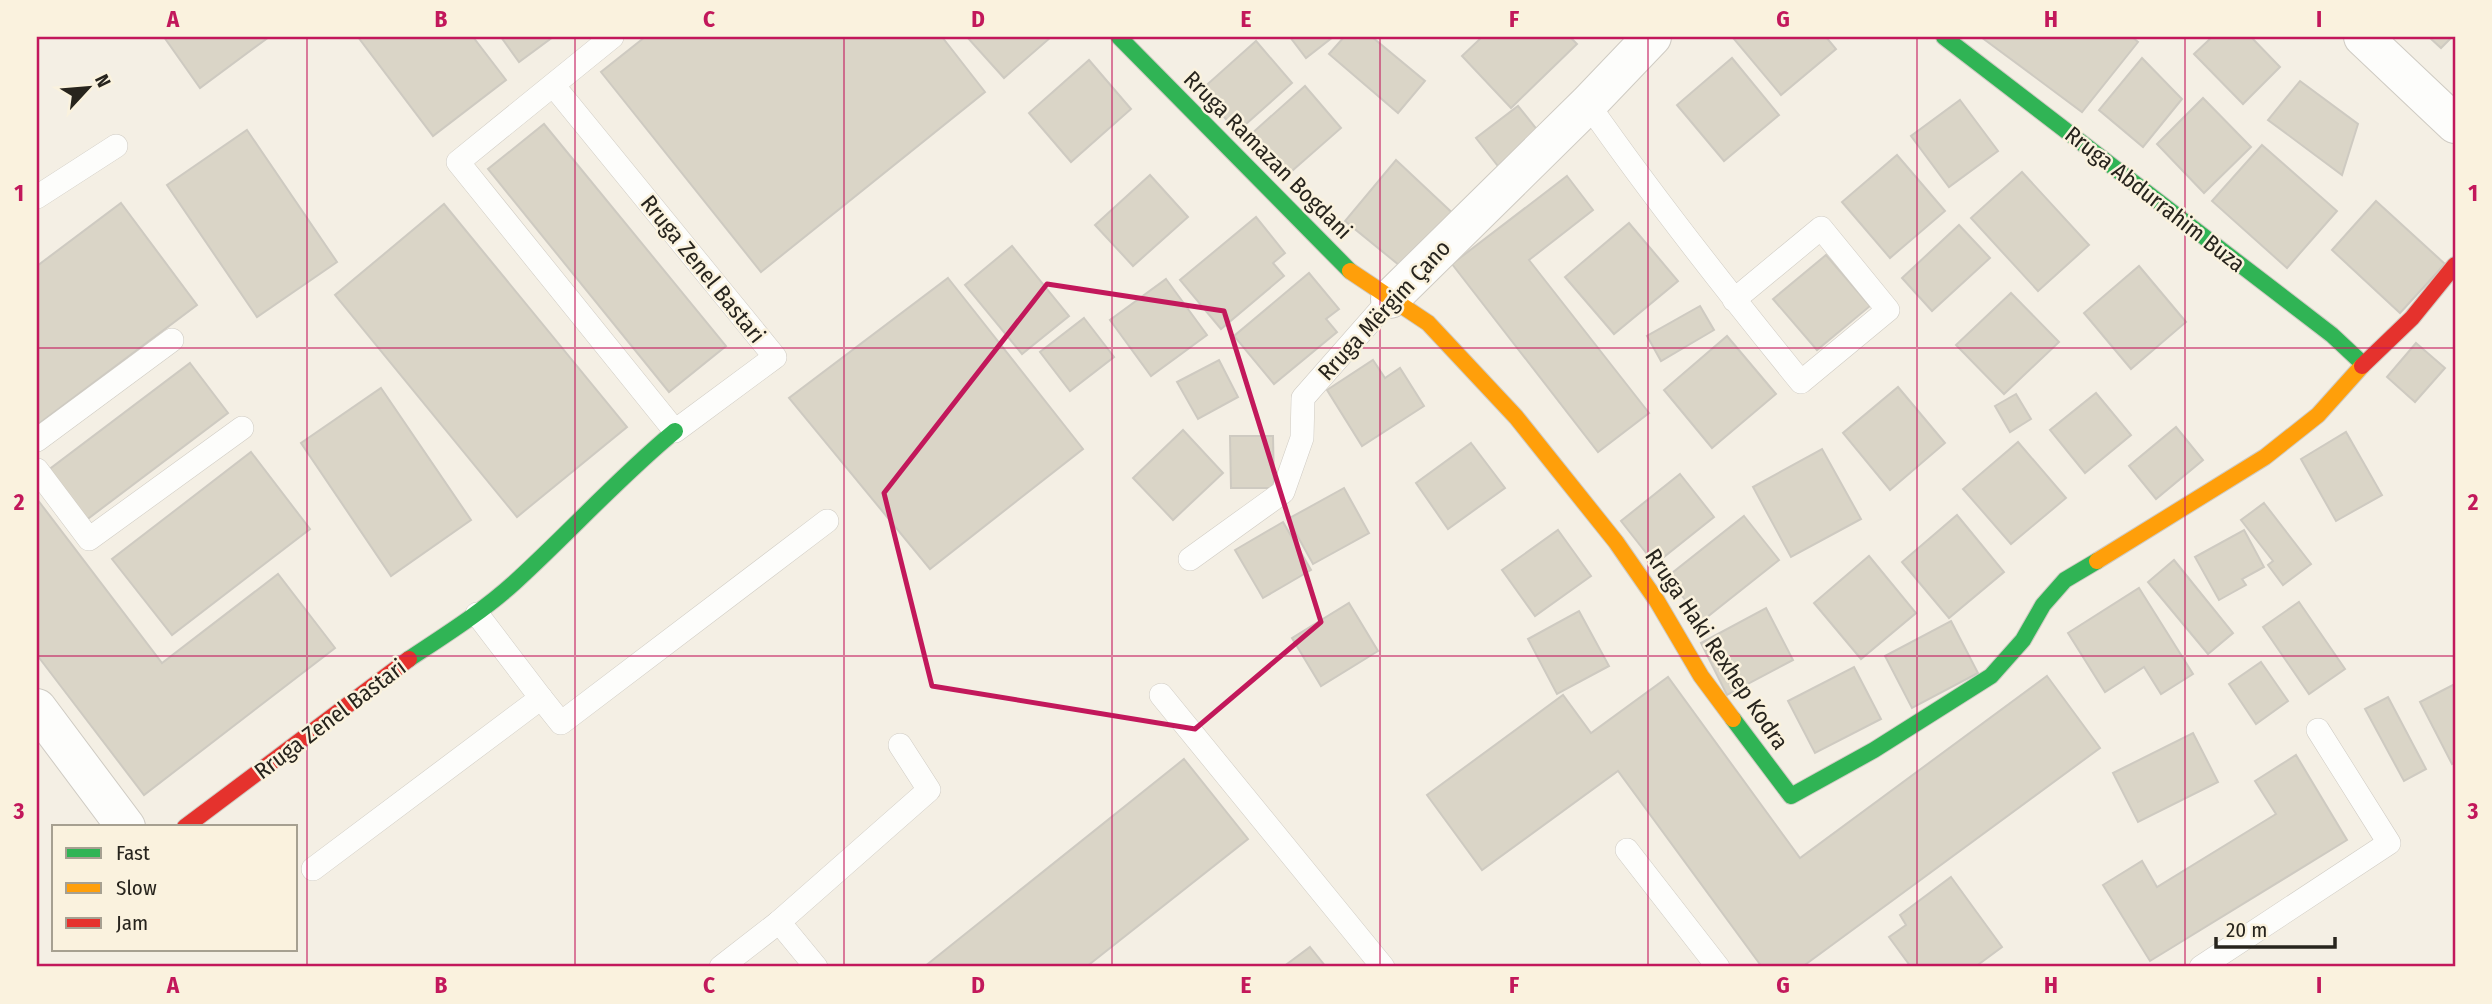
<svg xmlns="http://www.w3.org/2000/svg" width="2492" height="1004" font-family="'Fira Sans Condensed',sans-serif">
	<rect width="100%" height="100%" fill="#f4efe4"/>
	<g fill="#dad5c7" stroke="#cecac1" stroke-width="2">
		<path d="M164 37H269L200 88Z"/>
		<path d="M358 37H473L506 80 433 136Z"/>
		<path d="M501 37H553L519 62Z"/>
		<path d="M645 37H942L985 92 761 272 601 72Z"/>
		<path d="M967 37H1051L1004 78Z"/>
		<path d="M1290 37H1333L1306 58Z"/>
		<path d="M1344 37H1372L1425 81 1398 113 1329 54Z"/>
		<path d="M1482 37H1570L1577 44 1511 108 1462 56Z"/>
		<path d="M1737 37H1826L1836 49 1781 95 1734 39Z"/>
		<path d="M1981 37H2132L2138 42 2082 112Z"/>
		<path d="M2212 37H2251L2280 67 2243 104 2194 54Z"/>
		<path d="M2429 37H2452L2441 48Z"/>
		<path d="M1256 41 1292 83 1237 132 1201 90Z"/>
		<path d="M1732 58 1779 115 1724 161 1677 105Z"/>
		<path d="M2142 58 2182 99 2143 147 2099 110Z"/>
		<path d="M1089 60 1131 109 1071 162 1029 113Z"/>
		<path d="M2300 81 2358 124 2342 175 2268 120Z"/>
		<path d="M1305 86 1341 128 1285 177 1249 136Z"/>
		<path d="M2203 98 2251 147 2204 193 2157 144Z"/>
		<path d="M1960 100 1998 151 1949 187 1911 136Z"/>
		<path d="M1518 106 1547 142 1505 175 1476 138Z"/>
		<path d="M544 124 726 346 669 392 488 169Z"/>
		<path d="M247 130 337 262 257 317 167 185Z"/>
		<path d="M2262 145 2337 211 2287 268 2212 201Z"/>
		<path d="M1897 155 1945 211 1890 258 1842 202Z"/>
		<path d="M1396 160 1461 221 1405 270 1345 221Z"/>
		<path d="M2022 172 2089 245 2038 291 1971 218Z"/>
		<path d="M1150 175 1188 217 1133 266 1095 225Z"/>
		<path d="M1567 176 1593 210 1529 260 1649 413 1598 452 1452 264Z"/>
		<path d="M2376 201 2445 264 2400 313 2332 250Z"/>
		<path d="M121 203 197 305 37 425V266Z"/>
		<path d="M444 204 627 427 517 517 335 295Z"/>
		<path d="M1256 217 1285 253 1273 263 1284 276 1221 329 1180 280Z"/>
		<path d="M1629 223 1678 281 1614 334 1565 277Z"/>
		<path d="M1959 225 1990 258 1932 311 1902 278Z"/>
		<path d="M1012 246 1069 316 1022 354 965 285Z"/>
		<path d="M1826 255 1870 306 1817 350 1773 299Z"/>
		<path d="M2139 266 2186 322 2131 369 2084 313Z"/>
		<path d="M1309 273 1339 309 1326 319 1337 332 1274 384 1234 336Z"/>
		<path d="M948 278 1083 449 930 569 789 398Z"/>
		<path d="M1166 279 1207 335 1151 376 1110 320Z"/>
		<path d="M2011 293 2059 342 2004 394 1956 345Z"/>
		<path d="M1700 306 1714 330 1661 361 1647 336Z"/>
		<path d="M1084 318 1114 357 1070 391 1040 352Z"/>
		<path d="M1727 336 1776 394 1712 448 1664 390Z"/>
		<path d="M2416 343 2445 368 2415 402 2387 377Z"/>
		<path d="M1219 360 1238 397 1198 419 1177 382Z"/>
		<path d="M1373 360 1385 378 1400 368 1424 406 1362 446 1327 390Z"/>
		<path d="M190 363 228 413 85 521 47 471Z"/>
		<path d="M1898 387 1945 443 1890 490 1843 433Z"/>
		<path d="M381 388 471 520 391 576 301 443Z"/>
		<path d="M2096 393 2131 435 2085 473 2050 430Z"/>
		<path d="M2016 394 2031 419 2010 432 1995 406Z"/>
		<path d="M2176 427 2203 460 2156 499 2129 466Z"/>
		<path d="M1183 430 1223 473 1173 520 1133 478Z"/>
		<path d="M2346 432 2382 495 2336 521 2301 459Z"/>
		<path d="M1230 436H1273L1274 488H1231Z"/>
		<path d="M2018 442 2066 498 2011 544 1963 489Z"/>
		<path d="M1471 443 1505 488 1448 529 1416 483Z"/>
		<path d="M1822 449 1861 519 1791 557 1753 487Z"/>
		<path d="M251 452 310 529 172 635 112 559Z"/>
		<path d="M1680 474 1714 517 1655 564 1621 521Z"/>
		<path d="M1344 488 1369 533 1313 564 1288 519Z"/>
		<path d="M37 499 162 663 278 574 335 648 144 795 37 655Z"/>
		<path d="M2264 503 2311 564 2283 585 2268 565 2273 561 2241 520Z"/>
		<path d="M1957 515 2004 572 1949 618 1902 562Z"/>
		<path d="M1744 516 1779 560 1702 621 1667 577Z"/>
		<path d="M1283 522 1311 570 1263 598 1235 550Z"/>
		<path d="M1558 530 1591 576 1535 616 1502 570Z"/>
		<path d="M2244 530 2264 567 2242 579 2246 585 2219 600 2195 557Z"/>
		<path d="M1869 556 1916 613 1861 659 1814 603Z"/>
		<path d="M2174 560 2233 633 2208 654 2148 582Z"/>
		<path d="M2139 588 2193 674 2161 694 2144 667 2105 692 2068 633Z"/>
		<path d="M2299 602 2345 669 2309 694 2263 627Z"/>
		<path d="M1349 603 1378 651 1321 686 1292 638Z"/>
		<path d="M1766 608 1793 660 1727 695 1701 643Z"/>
		<path d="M1579 611 1609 666 1557 694 1528 639Z"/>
		<path d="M1951 621 1978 673 1912 708 1885 656Z"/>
		<path d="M2261 662 2288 701 2256 724 2229 684Z"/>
		<path d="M1854 667 1881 719 1815 753 1788 701Z"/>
		<path d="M2047 676 2100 748 1802 967H1762L1618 771 1482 870 1427 795 1563 695 1591 733 1668 677 1800 858Z"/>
		<path d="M2455 684V762L2452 764 2420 702Z"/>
		<path d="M2388 697 2426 769 2404 781 2365 709Z"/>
		<path d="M2193 733 2218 782 2138 822 2113 773Z"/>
		<path d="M2296 755 2347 840 2150 961 2103 885 2142 861 2157 887 2276 814 2255 781Z"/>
		<path d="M1184 759 1248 839 1086 967H924Z"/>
		<path d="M1951 877 2002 947 1975 967H1911L1889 937 1906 925 1900 915Z"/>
		<path d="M1310 947 1326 967H1283Z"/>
	</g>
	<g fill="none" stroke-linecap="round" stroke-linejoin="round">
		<g stroke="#cfcbc3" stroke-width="24">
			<g id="lane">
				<path d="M553 85 775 357 675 431 458 162 612 37"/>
				<path d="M1588 104C1655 200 1727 291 1801 382L1888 310 1821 228 1734 300"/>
				<path d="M37 197 116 146"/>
				<path d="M37 440 172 340"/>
				<path d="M37 470 89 539 242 428"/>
				<path d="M1190 559 1283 492 1302 438 1303 398 1390 299"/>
				<path d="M1161 695 1383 967"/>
				<path d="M541 698 561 723 827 521"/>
				<path d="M1627 850 1718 967"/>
				<path d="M313 869 541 698 477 614"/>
				<path d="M779 922 816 967"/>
				<path d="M721 967 779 922 929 790 900 745"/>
				<path d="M2201 967 2389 843 2318 730"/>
			</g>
		</g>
		<g stroke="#cfcbc3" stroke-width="40">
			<g id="street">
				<path d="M2363 37 2455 124"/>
				<path d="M1390 299 1588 104 1652 37"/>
				<path d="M37 708 126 827"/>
			</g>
		</g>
		<g stroke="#cfcbc3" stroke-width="18">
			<g id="fast">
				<path d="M1119 37 1350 271"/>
				<path d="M1944 37 2332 335 2363 364"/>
				<path d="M409 659C445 635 482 612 514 583 569 533 618 478 675 431"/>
				<path d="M1733 719 1791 796 1874 750 1991 676 2023 640 2043 605 2065 580 2097 561"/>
			</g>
		</g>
		<g stroke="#cfcbc3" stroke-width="18">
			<g id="slow">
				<path d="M1350 271 1428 323 1516 417 1616 542 1657 601 1701 676 1733 719"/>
				<path d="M2097 561 2265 457 2318 415 2362 366"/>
			</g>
		</g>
		<g stroke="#cfcbc3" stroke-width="18">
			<g id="jam">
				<path d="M2362 366 2412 318 2455 265"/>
				<path d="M185 827 409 659"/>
			</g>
		</g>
		<use href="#lane" stroke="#fdfdfb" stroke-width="23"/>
		<use href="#street" stroke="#fdfdfb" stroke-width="38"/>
		<use href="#fast" stroke="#30b455" stroke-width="16"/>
		<use href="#slow" stroke="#ff9f0a" stroke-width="16"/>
		<use href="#jam" stroke="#e5322d" stroke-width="16"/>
	</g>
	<path fill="none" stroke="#c2185b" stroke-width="5" stroke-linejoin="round" d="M1047 284 1224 311 1321 622 1195 729 932 686 884 493Z"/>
	<path fill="none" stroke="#c2185b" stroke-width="2" stroke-opacity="0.55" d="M307 37V967M575 37V967M844 37V967M1112 37V967M1380 37V967M1648 37V967M1917 37V967M2185 37V967M37 348H2455M37 656H2455"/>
	<g text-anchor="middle" stroke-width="5" stroke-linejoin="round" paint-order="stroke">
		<g font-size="23" fill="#27241d" stroke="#faf2de">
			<text transform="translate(1268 155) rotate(45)" y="8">Rruga Ramazan Bogdani</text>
			<text transform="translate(2155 199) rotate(38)" y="8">Rruga Abdurrahim Buza</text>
			<text transform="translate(703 269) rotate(51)" y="8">Rruga Zenel Bastari</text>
			<text transform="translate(1384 310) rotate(-47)" y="8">Rruga Mërgim Çano</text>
			<text transform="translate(1717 649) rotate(56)" y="8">Rruga Haki Rexhep Kodra</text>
			<text transform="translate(330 719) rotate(-37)" y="8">Rruga Zenel Bastari</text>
		</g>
	</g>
	<rect width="2492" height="1004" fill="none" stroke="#faf2de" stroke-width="77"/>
	<rect x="52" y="825" width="245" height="126" fill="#faf2de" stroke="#a6a091" stroke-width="2"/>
	<rect x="66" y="848" width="35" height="10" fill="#30b455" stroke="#a6a091" stroke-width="2"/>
	<text x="116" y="860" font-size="21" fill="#27241d">Fast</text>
	<rect x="66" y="883" width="35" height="10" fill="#ff9f0a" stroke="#a6a091" stroke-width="2"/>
	<text x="116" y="895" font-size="21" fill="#27241d">Slow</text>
	<rect x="66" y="918" width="35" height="10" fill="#e5322d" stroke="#a6a091" stroke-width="2"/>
	<text x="116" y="930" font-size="21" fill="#27241d">Jam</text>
	<g transform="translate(88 88) rotate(64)" stroke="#faf2de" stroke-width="5" paint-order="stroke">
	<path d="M0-5L12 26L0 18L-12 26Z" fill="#27241d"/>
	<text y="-10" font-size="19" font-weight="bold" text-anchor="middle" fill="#27241d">N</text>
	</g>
	<path d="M2216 937v10h119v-10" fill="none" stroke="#27241d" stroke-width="3.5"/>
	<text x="2226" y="937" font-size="21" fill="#27241d" stroke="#faf2de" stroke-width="5" paint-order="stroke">20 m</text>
	<rect x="38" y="38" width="2416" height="927" fill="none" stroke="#c2185b" stroke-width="2.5"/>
	<g font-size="23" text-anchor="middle" font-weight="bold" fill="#c2185b">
		<text x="173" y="27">A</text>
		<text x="441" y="27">B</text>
		<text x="709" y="27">C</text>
		<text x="978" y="27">D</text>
		<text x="1246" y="27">E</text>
		<text x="1514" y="27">F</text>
		<text x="1783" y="27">G</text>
		<text x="2051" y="27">H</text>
		<text x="2319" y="27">I</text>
		<text x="19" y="201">1</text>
		<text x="2473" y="201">1</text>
		<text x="19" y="510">2</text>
		<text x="2473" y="510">2</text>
		<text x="19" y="819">3</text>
		<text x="2473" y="819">3</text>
		<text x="173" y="993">A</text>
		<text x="441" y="993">B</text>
		<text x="709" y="993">C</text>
		<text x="978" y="993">D</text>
		<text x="1246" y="993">E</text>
		<text x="1514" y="993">F</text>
		<text x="1783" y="993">G</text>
		<text x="2051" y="993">H</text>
		<text x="2319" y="993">I</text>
	</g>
</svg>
